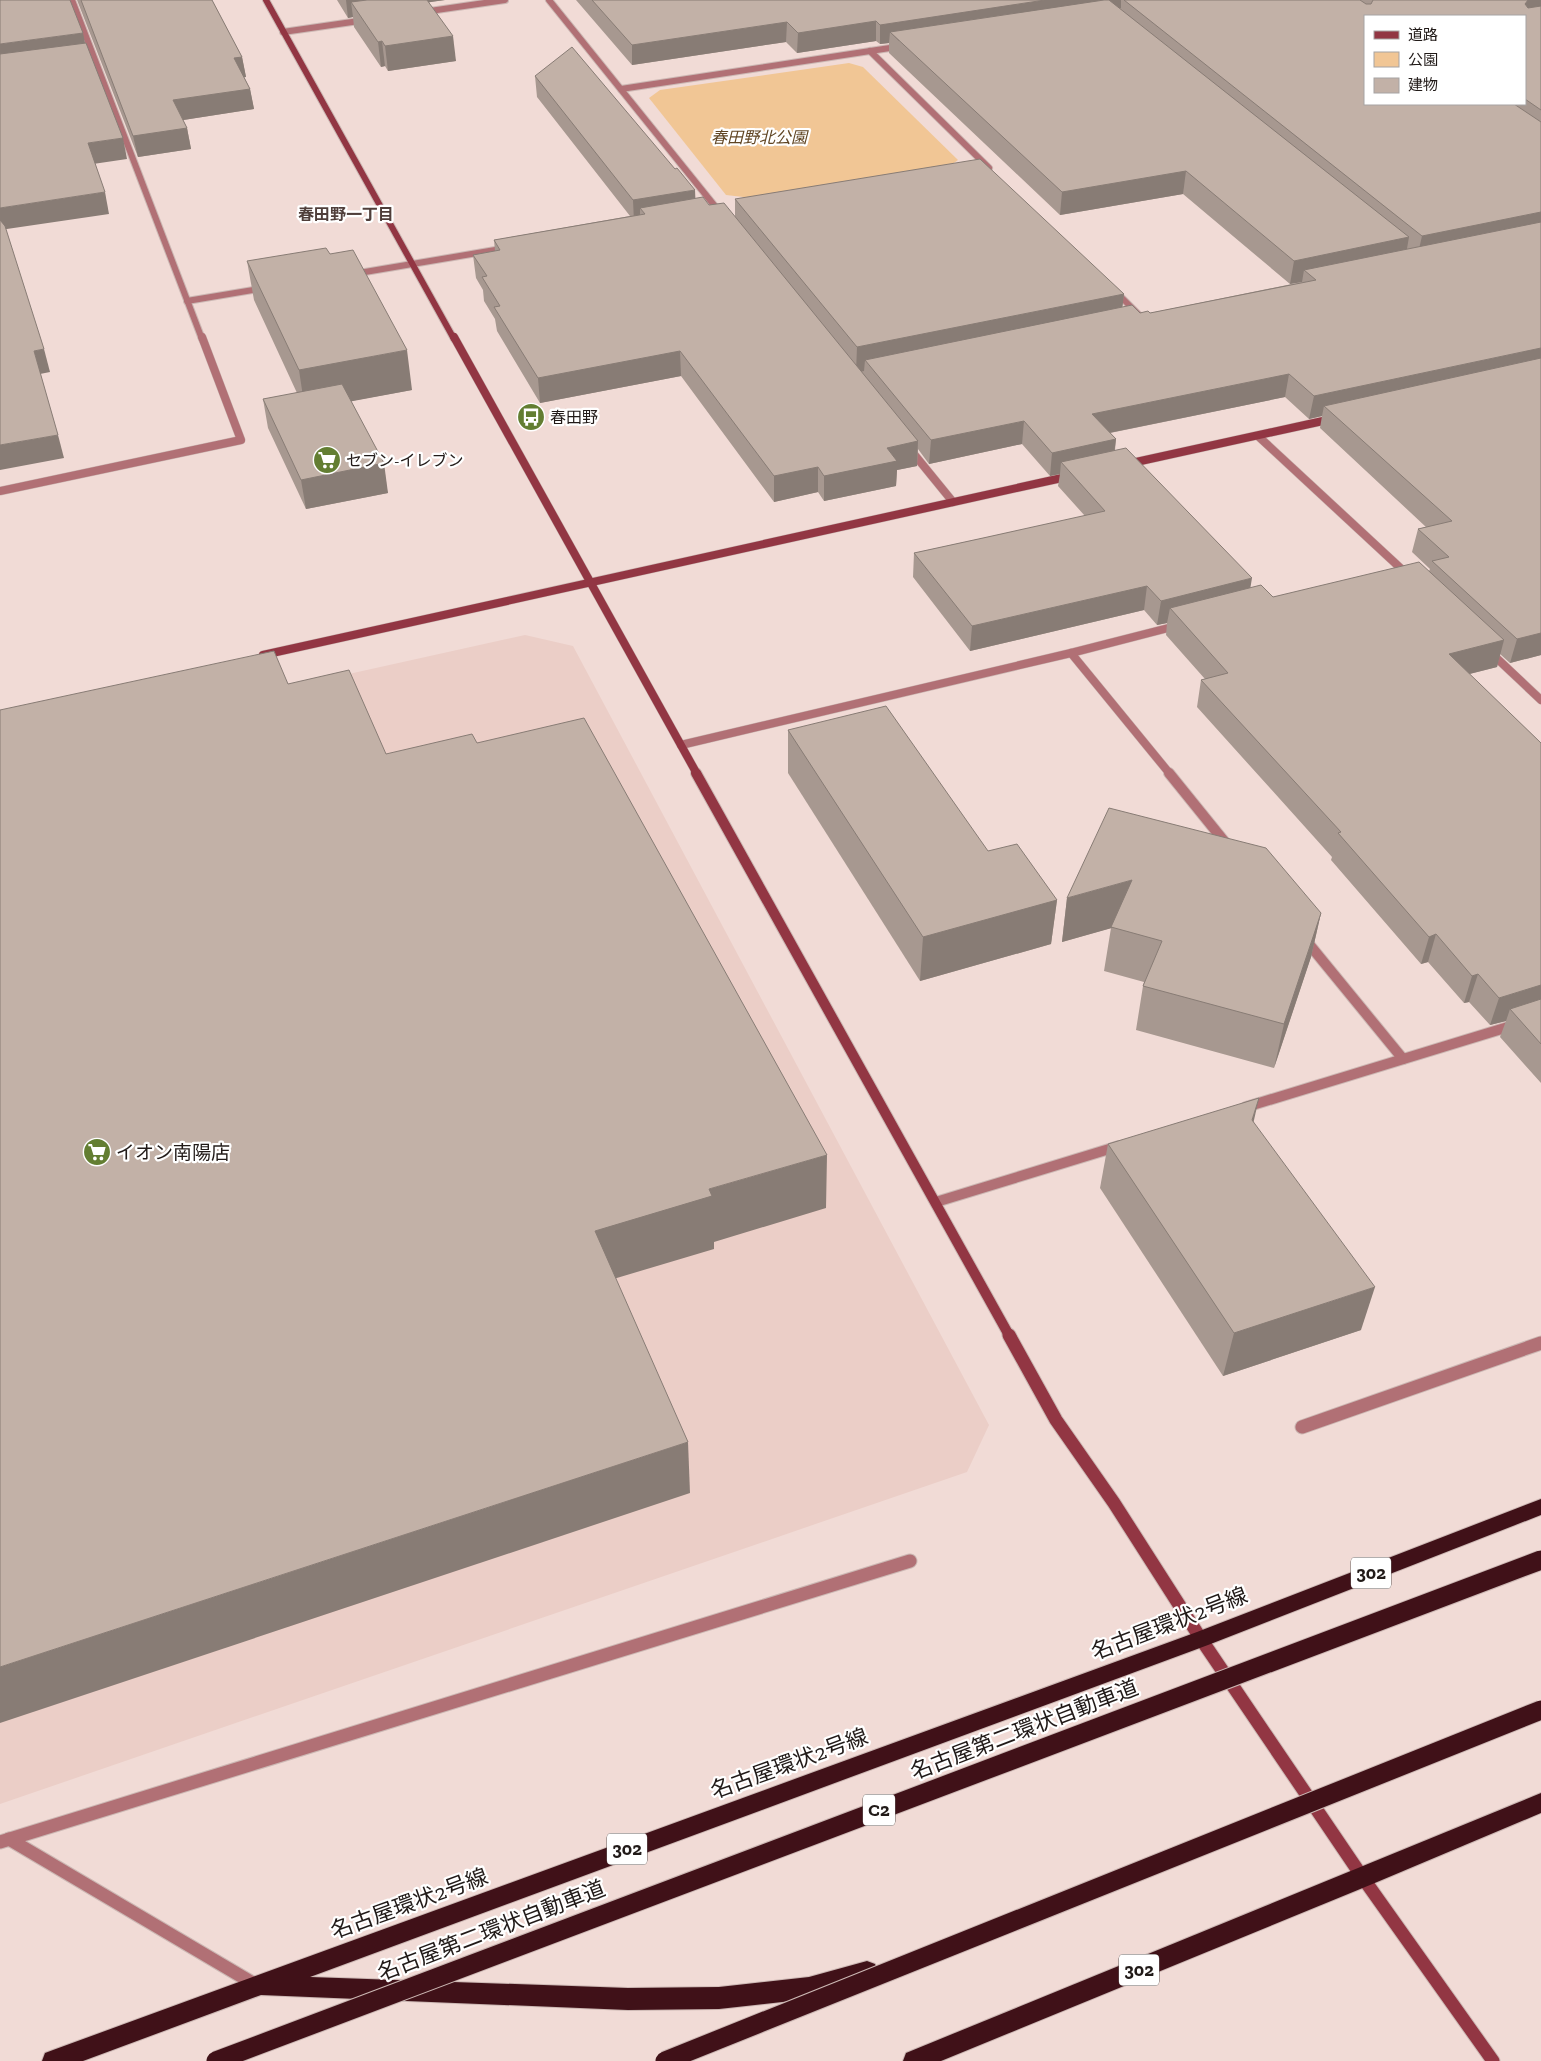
<svg xmlns="http://www.w3.org/2000/svg" width="1541" height="2061" font-family="'Zilla Slab','Noto Sans JP',serif">
	<rect width="100%" height="100%" fill="#f1dbd6"/>
	<path fill="#ebcec7" d="M525 635 573 646 989 1425 967 1472 0 1804V751Z"/>
	<path fill="#f1c695" d="M849 63 863 67 958 160 947 168 752 198 726 195 649 98 660 90Z"/>
	<g fill="none" stroke-linecap="round" stroke-linejoin="round">
		<g stroke="#ccb8b4" stroke-width="8">
			<g id="street-far3">
				<path d="M72 0 202 339"/>
				<path d="M549 0 722 215"/>
				<path d="M423 12 505 0"/>
				<path d="M283 32 366 20"/>
				<path d="M870 51 989 168"/>
				<path d="M621 89 903 46"/>
				<path d="M353 274 507 248"/>
				<path d="M1114 290 1139 315"/>
				<path d="M187 301 265 288"/>
			</g>
		</g>
		<g stroke="#ccb8b4" stroke-width="9">
			<g id="street-far2">
				<path d="M1258 436 1409 576"/>
				<path d="M909 448 953 502"/>
				<path d="M0 491 241 440 202 337"/>
				<path d="M1489 651 1541 700"/>
				<path d="M1071 653 1170 774"/>
				<path d="M681 745 1071 653 1180 625"/>
			</g>
		</g>
		<g stroke="#ccb8b4" stroke-width="12">
			<g id="street-far1">
				<path d="M1169 773 1228 846"/>
				<path d="M1304 938 1403 1059"/>
				<path d="M1246 1107 1541 1017"/>
				<path d="M936 1202 1119 1146"/>
			</g>
		</g>
		<g stroke="#ccb8b4" stroke-width="15">
			<g id="street">
				<path d="M1302 1427 1541 1343"/>
				<path d="M9 1839 256 1985"/>
				<path d="M0 1842 910 1561"/>
			</g>
		</g>
		<g stroke="#ccb8b4" stroke-width="8">
			<path id="secondary-far3" d="M266 0 454 339"/>
		</g>
		<g stroke="#ccb8b4" stroke-width="9">
			<g id="secondary-far2">
				<path d="M454 337 697 774"/>
				<path d="M1127 464 1332 419"/>
				<path d="M263 655 1071 476"/>
			</g>
		</g>
		<g stroke="#ccb8b4" stroke-width="12">
			<path id="secondary-far1" d="M696 773 1010 1337"/>
		</g>
		<g stroke="#ccb8b4" stroke-width="15">
			<path id="secondary" d="M1009 1335 1056 1420 1114 1503 1201 1639 1363 1878 1493 2061"/>
		</g>
		<g stroke="#ccb8b4" stroke-width="2">
			<g id="highway">
				<path d="M1541 1499V1515L1208 1645 310 1977 628 1988 719 1987 809 1977 867 1961 875 1964 878 1972 875 1980 867 1983 809 1999 719 2009 628 2010 261 1995 83 2061H42L45 2053 53 2050 1197 1632Z"/>
				<path d="M1541 1793V1813L1370 1885 941 2061H903L906 2053Z"/>
			</g>
		</g>
		<use href="#street-far3" stroke="#b17075" stroke-width="6"/>
		<use href="#street-far2" stroke="#b17075" stroke-width="8"/>
		<use href="#street-far1" stroke="#b17075" stroke-width="10"/>
		<use href="#street" stroke="#b17075" stroke-width="13"/>
		<use href="#secondary-far3" stroke="#923643" stroke-width="6"/>
		<use href="#secondary-far2" stroke="#923643" stroke-width="8"/>
		<use href="#secondary-far1" stroke="#923643" stroke-width="10"/>
		<use href="#secondary" stroke="#923643" stroke-width="13"/>
		<use href="#highway" fill="#401118" fill-rule="evenodd"/>
		<g stroke="#ccb8b4" stroke-width="21" stroke-linecap="butt">
			<g id="highway-bridge">
				<path d="M216 2061 1541 1560"/>
				<path d="M665 2061 1541 1710"/>
			</g>
		</g>
		<use href="#highway-bridge" stroke="#401118" stroke-width="19"/>
	</g>
	<g fill="#a79890" fill-rule="evenodd">
		<path d="M77 0H212L242 57 246 77H244L250 89 254 109 183 120 187 128 191 149 138 157Z"/>
		<path d="M337 0H445L429 2 456 61 388 71 385 66 381 67 354 27 353 17 348 18Z"/>
		<path d="M576 0H1541V655L1510 663 1500 654 1497 667 1469 674 1541 743V1083L1500 1037 1506 1021 1490 1025 1469 1002 1464 1003 1428 962 1421 964 1331 860 1332 857 1197 707 1201 680 1205 679 1166 635 1167 623 1157 625 1144 610 970 651 913 577 914 553 1085 516 1058 486 1060 474 1050 476 1022 444 929 464 918 449 917 466 897 470 896 486 824 501 818 492 774 502 681 376 540 403 497 331 495 319 484 301 483 290 476 278 473 255 495 251 494 240 630 216 537 97 535 76 695 199 735 217V199L1124 294 1122 307 1140 313H1150L1302 282 1290 284 1183 194 1060 215 889 53V43L880 44 876 41 797 53 786 42 632 65ZM1525 16V104H1365ZM1285 397 1309 419 1322 416 1320 428 1426 527 1418 529 1412 552 1430 569 1429 571 1273 597 1250 588 1115 450 1116 439 1110 433Z"/>
		<path d="M247 261 412 390 351 401 388 493 306 509 268 428 263 399 297 393 254 300Z"/>
		<path d="M788 730 988 851 1057 900 1051 944 920 981 788 773Z"/>
		<path d="M1067 898 1321 913 1311 957 1274 1068 1136 1030 1143 986 1144 982 1104 971 1111 928 1062 942Z"/>
		<path d="M1108 1144 1361 1330 1223 1376 1100 1188Z"/>
	</g>
	<g fill="#887c75">
		<path d="M346 0H445L417 4 351 2 353 17 348 18Z"/>
		<path d="M1045 0H1121V8L899 41 890 32 889 43 880 44V25Z"/>
		<path d="M1528 0H1541V15L1525 18V4Z"/>
		<path d="M876 21V41L797 53 798 33Z"/>
		<path d="M787 22 786 42 632 65V45Z"/>
		<path d="M83 33 87 53 0 65V44Z"/>
		<path d="M453 36 456 61 388 71 385 46Z"/>
		<path d="M382 41 385 66 381 67 378 42Z"/>
		<path d="M242 57 246 77 237 78 234 58Z"/>
		<path d="M250 89 254 109 177 121 173 100Z"/>
		<path d="M187 128 191 149 138 157 133 136Z"/>
		<path d="M123 138 127 159 93 164 88 143Z"/>
		<path d="M1186 171 1183 194 1060 215 1062 192Z"/>
		<path d="M695 190 696 212 640 208V221L634 222 633 200Z"/>
		<path d="M105 192 109 214 0 230V208Z"/>
		<path d="M1541 212V228L1417 258 1422 236Z"/>
		<path d="M1409 237 1405 260 1304 270 1302 282 1290 284 1294 261Z"/>
		<path d="M1124 294 1121 319 865 360 864 371 856 373 857 347Z"/>
		<path d="M1541 348V369L1324 406 1322 416 1309 419 1314 396Z"/>
		<path d="M44 349 50 372 40 374 34 351Z"/>
		<path d="M407 350 412 390 305 410 299 370Z"/>
		<path d="M680 351 681 376 540 403 538 378Z"/>
		<path d="M1289 374 1285 397 1089 437 1092 414Z"/>
		<path d="M1024 421 1022 444 929 464 931 440Z"/>
		<path d="M58 435 64 458 0 470V445Z"/>
		<path d="M1116 439 1113 462H1061L1060 474 1050 476 1052 453Z"/>
		<path d="M918 441 917 466 897 470 896 486 824 501V476L887 448Z"/>
		<path d="M384 463 388 493 306 509 301 480Z"/>
		<path d="M818 467V492L774 502V476Z"/>
		<path d="M1252 578 1248 602 1170 608 1167 623 1157 625 1161 601Z"/>
		<path d="M1147 586 1144 610 970 651 972 626Z"/>
		<path d="M1541 633V655L1510 663 1517 639Z"/>
		<path d="M1504 640 1497 667 1442 681 1449 654Z"/>
		<path d="M1132 880 1126 924 1062 942 1067 898Z"/>
		<path d="M1057 900 1051 944 920 981 923 937Z"/>
		<path d="M1321 913 1311 957 1274 1068 1284 1024Z"/>
		<path d="M1436 934 1428 962 1421 964 1429 937Z"/>
		<path d="M1478 974 1469 1002 1464 1003 1472 976Z"/>
		<path d="M1541 985V1005L1510 1009 1506 1021 1490 1025 1499 998Z"/>
		<path d="M1259 1098 1249 1142 1252 1120Z"/>
		<path d="M827 1155 826 1208 714 1242V1249L600 1283 595 1231 709 1189Z"/>
		<path d="M1375 1287 1361 1330 1223 1376 1234 1333Z"/>
		<path d="M688 1442 690 1493 0 1723V1667Z"/>
	</g>
	<g fill="#c2b1a7" stroke="#887c75">
		<path d="M0 0H70L83 33 0 44Z"/>
		<path d="M81 0H212L242 57 234 58 250 89 173 100 187 128 133 136Z"/>
		<path d="M367 0H427L453 36 385 46 382 41 378 42 351 2Z"/>
		<path d="M592 0H1045L880 25 876 21 798 33 787 22 632 45Z"/>
		<path d="M1104 0H1109L1409 237 1294 261 1186 171 1062 192 890 32Z"/>
		<path d="M1124 0H1360L1366 4H1371L1373 0H1528L1525 4 1528 8 1541 6V110L1525 99V16H1365V104H1514L1541 122V212L1422 236Z"/>
		<path d="M86 43 123 138 88 143 105 192 0 208V54Z"/>
		<path d="M572 47 675 169 677 168 695 190 633 200 535 76Z"/>
		<path d="M980 159 1124 294 857 347 735 199Z"/>
		<path d="M703 197 709 205 724 203 918 441 887 448 897 461 824 476 818 467 774 476 680 351 538 378 494 307 500 306 482 277 487 276 473 255 500 250 494 240 645 214 640 208Z"/>
		<path d="M0 220 5 226 44 349 34 351 58 435 0 445Z"/>
		<path d="M1541 222V348L1314 396 1289 374 1092 414 1116 439 1052 453 1024 421 931 440 865 360 1132 305 1140 313 1148 311 1150 313 1316 280 1304 270Z"/>
		<path d="M326 248 330 254 353 250 407 350 299 370 247 261Z"/>
		<path d="M1541 358V633L1517 639 1432 561 1449 557 1418 529 1452 521 1324 406Z"/>
		<path d="M342 384 384 463 301 480 263 399Z"/>
		<path d="M1126 448 1252 578 1161 601 1147 586 972 626 914 553 983 538 1105 511 1061 462Z"/>
		<path d="M1419 562 1504 640 1449 654 1541 743V985L1499 998 1478 974 1472 976 1436 934 1429 937 1338 833 1341 832 1201 680 1228 673 1170 608 1261 585 1273 597Z"/>
		<path d="M274 651 288 684 349 670 386 754 472 734 477 743 584 718 827 1155 709 1189 712 1196 595 1231 688 1442 0 1667V710Z"/>
		<path d="M886 706 988 851 1017 844 1057 900 923 937 788 730Z"/>
		<path d="M1109 808 1266 848 1321 913 1284 1024 1143 986 1162 941 1111 927 1132 880 1067 898Z"/>
		<path d="M1541 999V1044L1510 1009Z"/>
		<path d="M1259 1098 1252 1120 1375 1287 1234 1333 1108 1144Z"/>
	</g>
	<defs>
		<g id="bus-disc" transform="scale(1.4375)"><circle r="9.5" fill="#637e32" stroke="#fff"/><path d="M-5-6H5V4H4V6H2V4H-2V6H-4V4H-5ZM-3.5-4V0h7V-4ZM-3.5 1.2v1.5H-2V1.2ZM2 1.2v1.5H3.5V1.2Z" fill="#fff"/></g>
		<g id="supermarket-disc" transform="scale(1.4375)"><circle r="9.5" fill="#637e32" stroke="#fff"/><path d="M-6-5.5h2.5l.6 2H6L4.5 2H-2.5L-4.4-4H-6ZM-1.5 3.2a1.3 1.3 0 1 0 .1 0ZM3 3.2a1.3 1.3 0 1 0 .1 0Z" fill="#fff"/></g>
	</defs>
	<g fill-rule="evenodd">
		<use href="#bus-disc" x="531" y="417"/>
		<use href="#supermarket-disc" x="327" y="460"/>
		<use href="#supermarket-disc" x="97" y="1152"/>
	</g>
	<g text-anchor="middle" stroke-width="4.5" stroke-linejoin="round" paint-order="stroke">
		<g font-size="16" font-style="italic" fill="#604523" stroke="#fff">
			<text x="759" y="143">春田野北公園</text>
		</g>
		<g font-size="16" font-weight="bold" fill="#4f3e3a" stroke="#fff">
			<text x="346" y="220">春田野一丁目</text>
		</g>
		<g font-size="16" fill="#211a18" stroke="#fff" text-anchor="start">
			<text x="550" y="423">春田野</text>
			<text x="346" y="466">セブン-イレブン</text>
		</g>
		<g fill="#fff" stroke="#645f5d" stroke-width="1">
			<rect x="1351" y="1557.5" width="40" height="31" rx="4"/>
			<rect x="863" y="1794.5" width="32" height="31" rx="4"/>
			<rect x="607" y="1833.5" width="40" height="31" rx="4"/>
			<rect x="1119" y="1954.5" width="40" height="31" rx="4"/>
		</g>
		<g font-size="18" font-weight="bold" fill="#211a18">
			<text x="1371" y="1579">302</text>
			<text x="879" y="1816">C2</text>
			<text x="627" y="1855">302</text>
			<text x="1139" y="1976">302</text>
		</g>
		<g font-size="19" fill="#211a18" stroke="#fff" text-anchor="start">
			<text x="116" y="1159">イオン南陽店</text>
		</g>
		<g font-size="22" fill="#211a18" stroke="#fff">
			<text transform="translate(1169 1623) rotate(-21)" y="8">名古屋環状2号線</text>
			<text transform="translate(1024 1729) rotate(-21)" y="8">名古屋第二環状自動車道</text>
			<text transform="translate(789 1763) rotate(-20)" y="8">名古屋環状2号線</text>
			<text transform="translate(409 1903) rotate(-20)" y="8">名古屋環状2号線</text>
			<text transform="translate(491 1930) rotate(-21)" y="8">名古屋第二環状自動車道</text>
		</g>
	</g>
	<rect x="1364" y="15" width="162" height="90" fill="#ffffff" stroke="#a6a3a3"/>
	<rect x="1374" y="31" width="25" height="8" fill="#923643" stroke="#a6a3a3"/>
	<text x="1408" y="40" font-size="15" fill="#211a18">道路</text>
	<rect x="1374" y="52" width="25" height="15" fill="#f1c695" stroke="#a6a3a3"/>
	<text x="1408" y="65" font-size="15" fill="#211a18">公園</text>
	<rect x="1374" y="78" width="25" height="15" fill="#c2b1a7" stroke="#a6a3a3"/>
	<text x="1408" y="90" font-size="15" fill="#211a18">建物</text>
</svg>
